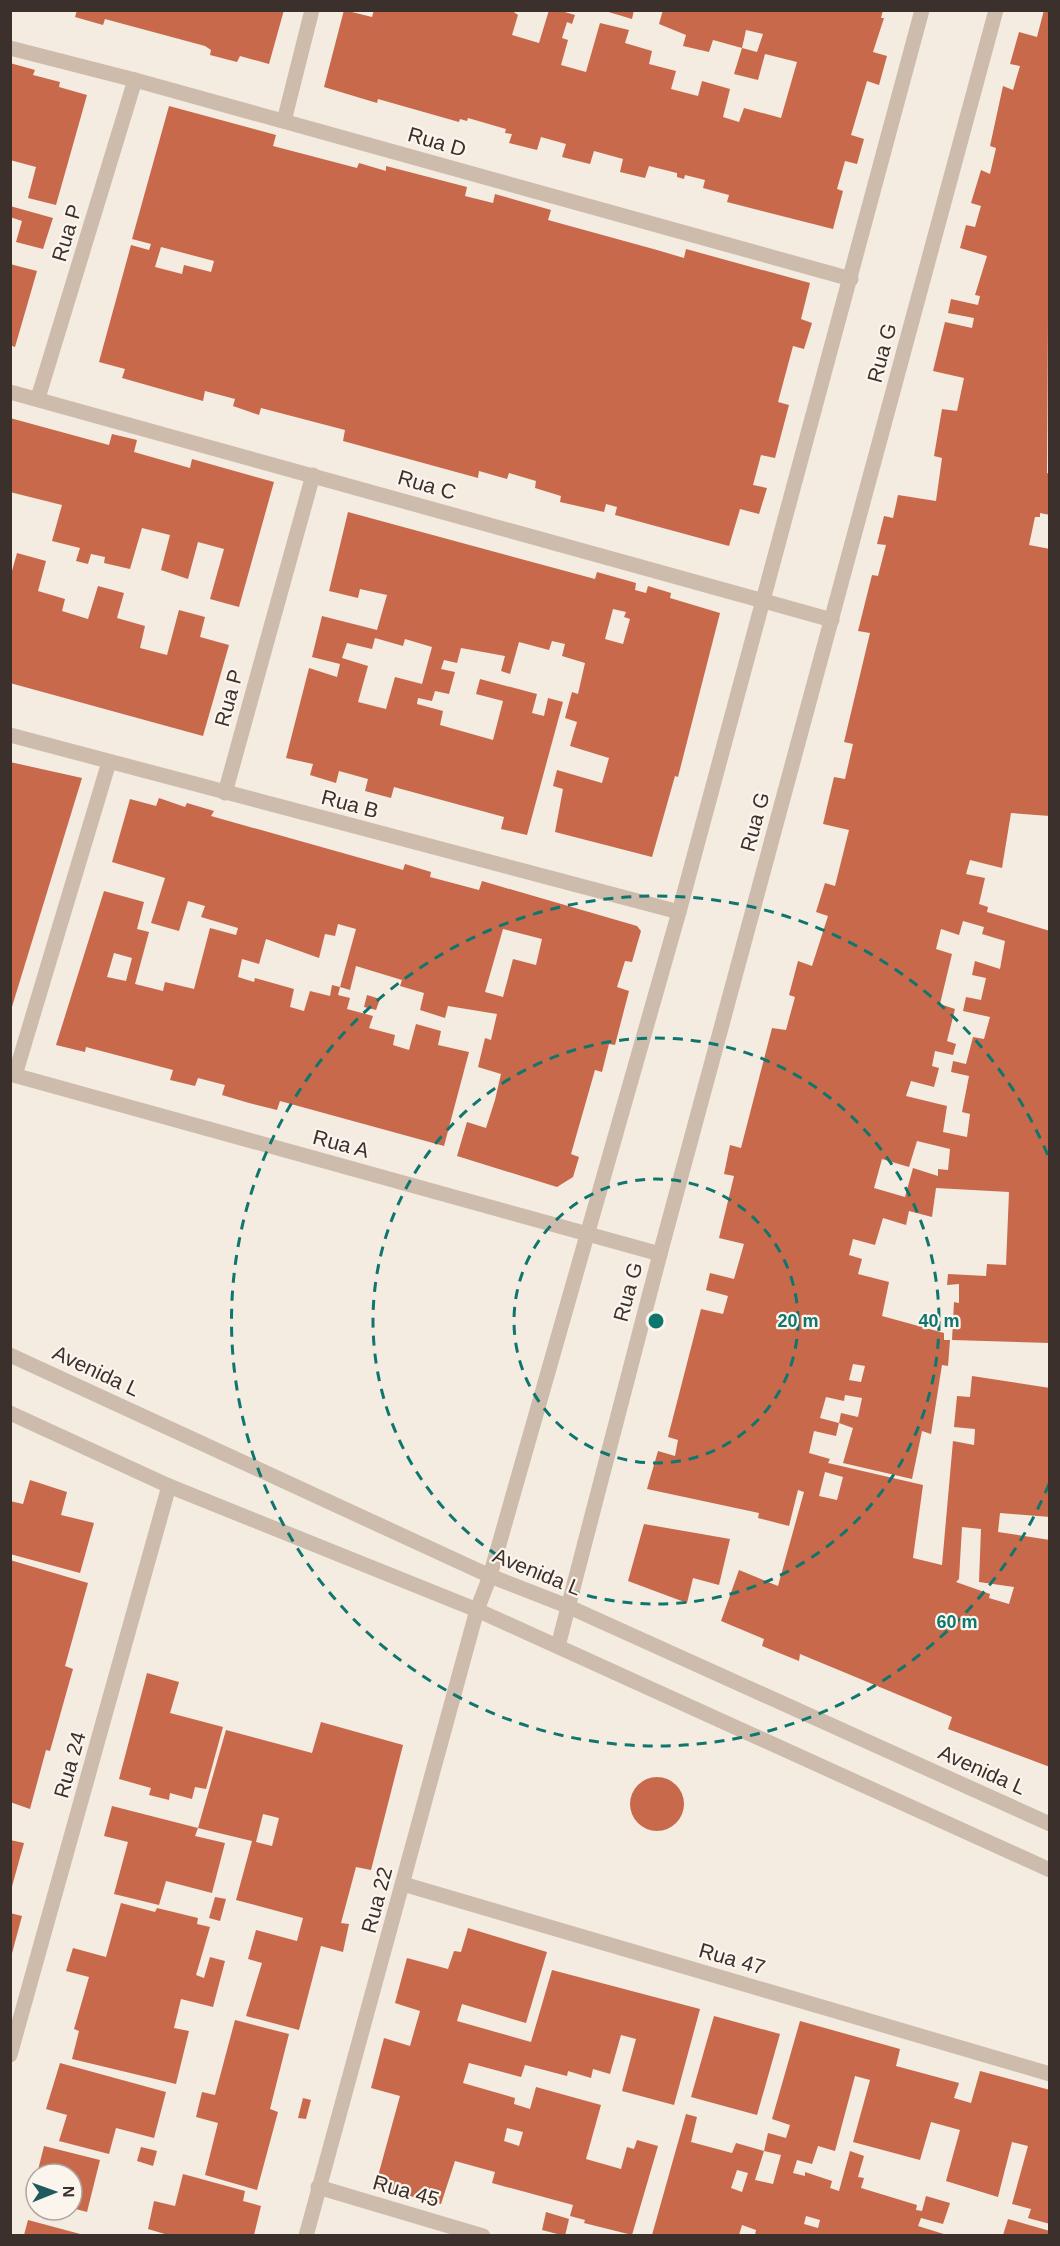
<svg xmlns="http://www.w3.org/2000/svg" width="1060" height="2246" font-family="Helvetica,sans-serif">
	<rect width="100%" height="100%" fill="#f4ebe1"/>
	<g fill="#c8694b" fill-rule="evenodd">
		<path d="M77 10H284L269 64 240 56 237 62 210 55 211 50 205 46 105 19 103 25 75 17Z"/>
		<path d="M344 10 372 17 374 10H511L518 15 512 35 539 43 549 10H558L575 15 572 24 567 22 562 38 568 40 561 65 586 72 600 23 629 30 625 43 652 51 649 64 676 71 671 89 698 96 702 81 730 89 723 117 739 122 744 108 781 118 797 62 765 54 758 80 734 74 742 48 757 52 763 34 746 30 742 48 713 40 709 52 683 46 686 35 659 24 663 10H883L881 18H884L873 52 887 56 879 85 867 81 851 135 864 139 857 164 845 161 837 189 843 191 833 229 727 202 729 195 703 188 705 180 685 175 684 179 677 177V173L649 166 645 178 620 172 623 159 594 151 590 164 562 157 566 144 541 137 537 150 509 143 512 134 505 133 506 129 468 118 467 121 460 119 459 122 378 99 377 103 324 87Z"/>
		<path d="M602 10H634L632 19Z"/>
		<path d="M1044 10H1050L1047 473 1050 474V515L1040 513V517H1035L1029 545 1050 549V816L1011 813 1002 868 970 860 966 874 985 878 979 904 988 907 987 912 1050 931V1343L952 1340 954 1302 959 1303V1284L947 1285 948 1274 986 1276 987 1264 1006 1265 1009 1192 936 1188 932 1217 909 1211 906 1225 883 1218 875 1245 853 1239 849 1255 862 1259 858 1274 889 1282 882 1316 944 1333V1340H950L948 1366 942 1365 931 1434 922 1431 912 1479 843 1463 853 1428 839 1423 836 1436 814 1431 809 1453 830 1459 828 1463 923 1485 913 1558 942 1565 953 1441 974 1445 975 1429 954 1427 957 1396 970 1397 972 1376 1050 1388V1517L1000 1513 998 1532 1050 1540V1767L948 1729 952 1717 800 1654 799 1661 762 1646 764 1639 721 1621 739 1570 778 1586 804 1492 798 1490 789 1526 758 1518 759 1513 647 1489 658 1451 675 1456 678 1440 668 1437 701 1309 723 1314 728 1296 706 1290 710 1273 734 1279 744 1244 719 1238 734 1176 724 1174 730 1145 741 1148 772 1028 786 1030 795 997 789 995 798 961 812 966 828 916 816 912 825 883 835 886 849 830 823 824 834 777 845 779 853 744 844 742 870 633 858 631 872 575 878 576 886 545 877 544 884 516 893 518 898 495 936 501 942 458 934 456 942 409 957 411 964 378 933 371 945 322 972 328 974 318 948 313 951 299 978 305 980 296 975 295 987 256 960 248 966 225 975 227 981 206 971 203 981 170 990 174 996 148 990 146 1003 86 1013 90 1020 66 1010 64 1019 32 1037 37ZM963 921 984 927 982 934 1005 941 1000 969 975 961 972 975 986 978 981 1000 966 997 963 1011 990 1017 984 1039 973 1037 966 1064 953 1061 951 1072 969 1076 962 1112 970 1114 967 1137 943 1132 947 1106 906 1096 911 1081 934 1087 939 1068 932 1066 935 1051 953 1055 956 1044 947 1041 955 1009 940 1004 952 954 936 949 941 929 959 935ZM917 1141 950 1149 948 1170 938 1169V1176L913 1168 905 1197 874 1188 882 1159 909 1167ZM853 1364 865 1366 861 1382 849 1380ZM845 1395 862 1398 858 1417 841 1413 839 1423 820 1418 826 1397 844 1401ZM825 1472 843 1477 837 1500 819 1496ZM962 1527 981 1529 979 1582 1014 1587 1009 1604 989 1598 990 1594 956 1582 959 1579Z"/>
		<path d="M10 63 35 70 33 75 60 82 59 87 87 95 56 205 28 198 36 167 10 160Z"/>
		<path d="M169 106 276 135 273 146 357 168 359 163 386 171V166L467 187 465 196 493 203 495 194 551 210 548 220 657 250 684 258 686 249 810 283 801 319 812 323 804 349 793 346 778 402 789 405 775 458 761 455 753 485 767 488 759 514 740 509 729 546 615 515 617 507 606 504 604 512 560 502 561 496 535 488 536 481 509 473 507 479 479 471 478 478 343 441 345 430 261 408 259 415 233 406 235 399 205 391 203 401 122 378 125 369 99 362 131 245 149 250 151 244 132 239ZM161 247 214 261 211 272 184 265 182 274 155 267Z"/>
		<path d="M10 206 53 218 43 249 16 242 22 221 10 217Z"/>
		<path d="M10 264 37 271 15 347 10 345Z"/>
		<path d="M10 418 109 445 112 434 137 440 134 452 190 468 192 459 274 482 239 607 210 599 224 549 198 542 188 579 161 570 170 535 142 528 130 569 104 563 105 557 91 554 88 564 76 561 80 548 52 541 62 505 10 492Z"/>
		<path d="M348 512 595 579 597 572 622 579 636 583 635 590 646 593 648 586 671 593 670 598 720 613 678 777 675 776 652 857 555 832 563 789 553 786 557 770 602 783 609 758 570 746 577 722 565 718 572 692 578 694 585 663 562 656 565 644 552 641 549 650 519 642 510 674 501 671 505 656 461 648 457 663 444 660 441 669 455 672 449 694 435 691 432 701 418 698 417 704 443 711 440 725 493 740 503 701 476 694 480 679 537 694 532 713 544 716 548 698 563 702 527 835 501 829 504 817 394 787 391 798 365 791 368 779 339 771 336 783 310 775 313 764 286 758 309 668 337 677 340 664 312 657 322 616 377 630 387 595 360 589 358 598 329 591ZM613 609 626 612 624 617 630 619 623 644 605 639ZM375 638 403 646 405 639 432 647 422 684 395 677 386 709 358 702 368 666 342 658 347 643 372 649Z"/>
		<path d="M17 553 46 561 38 591 65 599 62 611 88 619 98 586 124 593 117 618 145 626 140 648 167 655 179 610 205 617 200 637 229 645 203 736 10 683V578Z"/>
		<path d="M10 762 82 778 11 1010H10Z"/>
		<path d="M159 798 185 807 187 803 214 811 211 816 403 870 405 864 431 872 430 877 479 890 482 881 637 926 641 931 632 962 625 961 617 987 629 991 615 1045 609 1044 602 1072 595 1070 571 1154 579 1157 573 1177 557 1187 457 1156 467 1122 486 1128 495 1100 501 1074 478 1067 485 1038 491 1040 497 1014 448 1006 445 1018 420 1010 424 993 400 986 402 980 356 966 350 990 340 987 356 929 338 924 335 936 325 934 319 958 266 939 259 964 242 959 238 977 254 982 255 978 294 989 290 1007 304 1011 310 991 330 996 332 985 340 987 338 995 350 998 347 1009 373 1016 369 1028 395 1035 393 1045 409 1050 416 1024 441 1031 438 1045 469 1052 444 1146 280 1101 277 1110 249 1103 222 1095 225 1085 198 1078 195 1086 170 1080 173 1070 86 1047 85 1052 56 1045 104 891 144 902 137 929 149 932 135 984 163 991 165 982 194 989 210 928 236 935 238 928 201 917 205 906 188 901 179 931 151 923 165 878 112 862 130 799 156 806ZM503 929 542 939 536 965 513 959 503 997 485 992ZM114 953 132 958 126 981 107 977Z"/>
		<path d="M367 995 380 999 376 1010 364 1007Z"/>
		<path d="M30 1480 67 1492 61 1515 94 1523 80 1573 10 1554V1501L23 1504Z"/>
		<path d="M644 1524 730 1539 719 1585 693 1578 687 1603 628 1581Z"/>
		<path d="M10 1560 88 1583 65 1666 73 1669 50 1751 46 1750 30 1809 10 1802Z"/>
		<path d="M147 1673 179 1682 170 1713 223 1727 206 1789 195 1787 192 1799 170 1793 169 1800 149 1795 151 1788 119 1779Z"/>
		<path d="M321 1722 403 1745 371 1870 356 1867 341 1923 349 1924 343 1952 321 1946 299 2030 246 2016 262 1963 248 1959 256 1930 297 1941 303 1918 236 1900 252 1841 198 1828 195 1836 225 1843 212 1893 166 1881 159 1905 114 1894 128 1842 104 1836 112 1806 198 1828 226 1730 312 1753ZM263 1814 279 1818 272 1846 256 1842Z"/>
		<circle cx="657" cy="1804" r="27"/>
		<path d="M10 1840 24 1843 11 1890H10Z"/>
		<path d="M215 1897 226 1899 220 1921 209 1918Z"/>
		<path d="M121 1903 155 1912 157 1908 198 1918 197 1924 210 1927 196 1975 204 1978 210 1957 225 1961 213 2007 181 1999 174 2028 189 2031 176 2084 72 2059 79 2031 74 2029 89 1977 66 1971 73 1948 106 1957Z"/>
		<path d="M10 1913 22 1916 11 1957 10 1956Z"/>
		<path d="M468 1928 547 1952 526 2023 462 2004 457 2021 531 2042 552 1970 700 2009 674 2105 622 2091 636 2039 621 2035 610 2074 593 2069 591 2078 568 2071 567 2076 525 2065 521 2077 469 2063 463 2083 515 2098 514 2104 530 2109 536 2087 601 2105 586 2159 621 2169 627 2147 634 2149 637 2140 658 2146 632 2235 584 2223 585 2220 570 2216 573 2205 492 2183 495 2172 455 2161 441 2204 375 2187 400 2096 371 2088 384 2038 410 2046 420 2011 395 2003 407 1958 448 1969 454 1951 461 1952ZM507 2128 523 2132 519 2146 504 2141Z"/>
		<path d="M714 2016 780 2034 757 2115 691 2097Z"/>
		<path d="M235 2020 289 2034 270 2109 278 2112 257 2190 205 2175 218 2123 196 2117 202 2092 215 2095Z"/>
		<path d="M800 2021 900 2049 896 2066 959 2083 954 2098 971 2103 980 2071 1050 2090V2224L1028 2218 1031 2209 1012 2204 1028 2146 1012 2142 998 2197 946 2181 960 2130 931 2122 920 2160 853 2142 870 2080 855 2076 835 2151 818 2146 812 2164 797 2160 793 2173 805 2176V2172L832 2181 830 2188 839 2191 850 2151 864 2156 858 2177 864 2178 861 2188 917 2205 916 2210 922 2211 926 2196 950 2203 943 2224 921 2218 918 2226 947 2235H755L756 2230 742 2225 739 2235H652L686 2114 697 2117 691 2142 732 2153 736 2143 764 2151 768 2133 786 2138 790 2125 772 2119ZM764 2151 781 2155 773 2184 755 2180ZM737 2170 748 2173 742 2192 731 2188ZM806 2216 820 2220 818 2228 804 2224Z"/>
		<path d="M60 2063 166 2092 154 2138 116 2128 109 2154 59 2141 67 2115 46 2109Z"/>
		<path d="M303 2098 311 2100 306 2119 298 2118Z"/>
		<path d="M44 2146 100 2160 87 2212 72 2208V2174H37Z"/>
		<path d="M141 2147 157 2151 153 2166 137 2161Z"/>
		<path d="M183 2174 245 2191 243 2201 261 2206 254 2235H168L148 2229 154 2201 175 2206Z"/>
		<path d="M546 2212 569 2219 565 2236 542 2230Z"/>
		<path d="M1008 2219 1050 2231V2235H1003Z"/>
		<path d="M28 2220 84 2235H24Z"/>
	</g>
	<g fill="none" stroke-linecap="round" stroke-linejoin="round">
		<g stroke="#cdbbac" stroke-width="15">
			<path d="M10 48 135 80 851 279"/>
			<path d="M284 121 312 10"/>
			<path d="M10 392 832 620"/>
			<path d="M38 398 135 80"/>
			<path d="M10 735 679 912"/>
			<path d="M225 793 313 475"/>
			<path d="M10 1074 660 1254"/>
			<path d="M15 1075 109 762"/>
			<path d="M558 1646 660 1254 996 10"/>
			<path d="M403 1884 1050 2074"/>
			<path d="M10 2055 169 1486"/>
			<path d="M318 2187 483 2236"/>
			<path d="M306 2236 477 1610 490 1576 679 912 922 10"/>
		</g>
		<g stroke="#cdbbac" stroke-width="15">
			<path d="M10 1355 490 1576 567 1606 1050 1824"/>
			<path d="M10 1413 169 1486 477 1610 1050 1870"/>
		</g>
	</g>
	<g fill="none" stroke="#0f766e" stroke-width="3" stroke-dasharray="10 8">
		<circle cx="656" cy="1321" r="142"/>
		<circle cx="656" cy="1321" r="283"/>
		<path d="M1049 1484A425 425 0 1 1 1049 1158"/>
	</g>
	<g text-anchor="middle" stroke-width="4.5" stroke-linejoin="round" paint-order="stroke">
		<g font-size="21" fill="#3b302b" stroke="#fbf5ee">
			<text transform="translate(437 142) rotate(16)" y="7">Rua D</text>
			<text transform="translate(67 233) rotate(-73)" y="7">Rua P</text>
			<text transform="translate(882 353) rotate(-75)" y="7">Rua G</text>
			<text transform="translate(427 485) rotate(16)" y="7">Rua C</text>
			<text transform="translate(229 698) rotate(-75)" y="7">Rua P</text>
			<text transform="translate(350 804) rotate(15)" y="7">Rua B</text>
			<text transform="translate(755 822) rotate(-75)" y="7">Rua G</text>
			<text transform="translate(341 1144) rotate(15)" y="7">Rua A</text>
			<text transform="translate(628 1292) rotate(-75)" y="7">Rua G</text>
			<text transform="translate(96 1371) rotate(25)" y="7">Avenida L</text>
			<text transform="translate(537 1572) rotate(22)" y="7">Avenida L</text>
			<text transform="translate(70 1765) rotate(-74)" y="7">Rua 24</text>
			<text transform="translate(982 1770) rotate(24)" y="7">Avenida L</text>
			<text transform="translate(377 1900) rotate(-75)" y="7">Rua 22</text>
			<text transform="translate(732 1959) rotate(16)" y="7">Rua 47</text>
			<text transform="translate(406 2191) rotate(16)" y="7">Rua 45</text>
		</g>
	</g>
	<circle cx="656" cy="1321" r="9" fill="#0f766e" stroke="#fbf5ee" stroke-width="3"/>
	<g font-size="18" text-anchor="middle" font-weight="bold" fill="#0f766e" stroke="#fbf5ee" stroke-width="4.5" stroke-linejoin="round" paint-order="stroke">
		<text x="798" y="1327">20 m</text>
		<text x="939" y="1327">40 m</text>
		<text x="957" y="1628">60 m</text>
	</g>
	<rect width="1060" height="2246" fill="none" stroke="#3b302b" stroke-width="24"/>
	<g transform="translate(54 2192) rotate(89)"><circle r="28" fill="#fbf5ee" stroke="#aea6a0" stroke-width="1.5"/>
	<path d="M0-4.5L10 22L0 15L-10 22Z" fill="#1f5a5e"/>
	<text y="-9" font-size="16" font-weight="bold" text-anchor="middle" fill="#3b302b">N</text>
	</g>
</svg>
